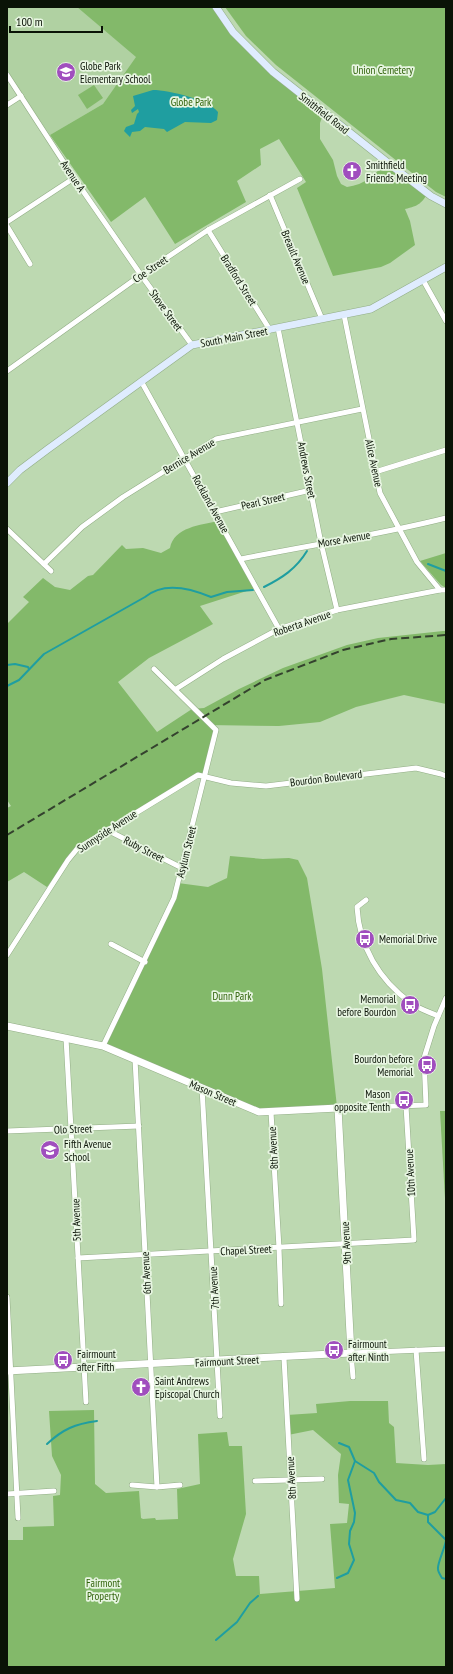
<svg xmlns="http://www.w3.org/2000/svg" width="453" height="1674" font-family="'PT Sans Narrow',sans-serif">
	<rect width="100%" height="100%" fill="#bdd9b1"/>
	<path fill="#b0d1a2" d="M7 7H77L137 57 103 104 50 135 7 72Z"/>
	<g fill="#83b96a">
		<path d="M77 7H217L254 53 324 111 320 123V139L333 160 337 176 341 184 347 187C364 185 378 174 386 160L429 191C422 203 419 206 405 209L410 221 415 245 390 263 381 267 333 276 297 188 306 182 279 139 260 149 261 165 237 181 246 202 175 244 145 197 111 222 50 135 103 104 136 57Z"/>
		<path d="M225 7H446V197L436 192 276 65 246 36Z"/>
		<path d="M94 85 103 98 87 109 78 95Z"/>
		<path d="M218 521 256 588 200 606 213 624 149 658 118 682 157 732 192 709 204 708 239 689 283 668 347 645 378 638 443 631H446V704L404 695 356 707 320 722 279 726 208 725 216 734 206 777 197 775 75 850 47 887 24 872 7 882V808L11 806 7 800V624L29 602 23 597 43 578 55 587 70 590 88 576 93 575 122 545 126 549 143 548 161 553 170 548C174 527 201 525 218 521Z"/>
		<path d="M446 553V588L441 585 420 561Z"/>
		<path d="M230 856 263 859 289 858 298 860 307 878 322 969 337 1107 258 1109 105 1044 174 898 178 883 208 887 227 878Z"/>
		<path d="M440 1111H446V1216Z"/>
		<path d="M350 1401H388L389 1423 394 1427 396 1463 428 1465 446 1464V1667H7V1540H23V1527L54 1526 53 1496 60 1495 61 1475 52 1456 49 1411 94 1410 95 1484 106 1493 139 1491 141 1518 143 1519 155 1518 156 1520 178 1519 177 1489 200 1484 198 1434 227 1432 229 1446H242L246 1514 233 1559 236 1576H259L260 1594 335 1588 330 1524 347 1523 349 1504 339 1503 338 1475 341 1454 313 1430 288 1435 287 1415 317 1413 316 1404Z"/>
	</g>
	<path fill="#1f9ea0" d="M153 90C169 90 209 100 218 112L217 120 211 123 185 122 167 132 164 129 145 127 140 131 132 132 130 137 124 131 126 127 134 124 137 114 139 112 138 109 132 113 131 110 135 106 133 96Z"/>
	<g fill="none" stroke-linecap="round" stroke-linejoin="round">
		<g stroke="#1f9ea0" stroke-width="2">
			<path d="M428 564 446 571"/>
			<path d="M264 587C282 578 296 569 307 551"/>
			<path d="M7 665 15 664 28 667 29 669"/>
			<path d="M7 686 19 680 44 654 145 597C164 581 190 588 211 597L227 592 253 590"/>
			<path d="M339 1443 349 1447 355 1461 374 1473 379 1482 396 1500 410 1503 418 1512 428 1515 435 1512 446 1498"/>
			<path d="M47 1444C63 1429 75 1424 97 1421"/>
			<path d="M428 1515V1522L446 1540C445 1548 437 1564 438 1569 438 1572 441 1576 442 1578L446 1579"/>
			<path d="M337 1578 348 1573 354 1560 349 1544 350 1531 354 1522 355 1513 348 1480 355 1461"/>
			<path d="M216 1640 237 1622 250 1603 258 1596"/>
		</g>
		<g stroke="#92ad86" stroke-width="6">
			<g id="minor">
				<path d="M7 75 74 178 141 275 192 345"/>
				<path d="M7 105 21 96"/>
				<path d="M270 195 322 319"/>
				<path d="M7 222 74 178"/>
				<path d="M7 226 30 264"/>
				<path d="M208 230 270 330"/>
				<path d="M423 280 446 321"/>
				<path d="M344 315 380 493 417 562 440 590H446"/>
				<path d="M278 328 321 543 337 610"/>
				<path d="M7 371 141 275 208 230 300 179"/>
				<path d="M141 381 279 629"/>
				<path d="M375 472 446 450"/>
				<path d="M215 512 311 490"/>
				<path d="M7 529 51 571"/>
				<path d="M241 559C310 545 379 535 446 518"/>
				<path d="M44 564 82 527 123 497 216 439 362 409"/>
				<path d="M176 689 223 659 279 629 337 610 440 590"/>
				<path d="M107 830 182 868"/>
				<path d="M366 900 357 907C359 946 379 980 411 1003 419 1009 429 1012 438 1016"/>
				<path d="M111 944 145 962"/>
				<path d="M7 955 68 860 77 849 198 775 231 783 266 786 416 768 441 774 446 776"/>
				<path d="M66 1038 86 1402"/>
				<path d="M103 1046 174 898 216 730 154 669"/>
				<path d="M135 1059 157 1487"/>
				<path d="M202 1088 220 1416"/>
				<path d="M338 1108 426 1105 424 1058 434 1026 446 998"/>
				<path d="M271 1112 279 1248 281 1304"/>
				<path d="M7 1131 139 1126"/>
				<path d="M78 1258 414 1240 406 1106"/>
				<path d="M7 1297 18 1518"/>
				<path d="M416 1350 424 1459"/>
				<path d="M284 1358 297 1599"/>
				<path d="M353 1377 351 1353 446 1349"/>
				<path d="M255 1481 322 1479"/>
				<path d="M132 1485 157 1487 180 1485"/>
				<path d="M7 1494 54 1491"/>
			</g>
		</g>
		<g stroke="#92ad86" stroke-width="8">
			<path id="tertiary" d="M7 1026 103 1046 259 1112 338 1108 351 1353 7 1371"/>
		</g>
		<g stroke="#92ad86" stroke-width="8">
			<g id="secondary">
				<path d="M216 7 233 32 273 72 392 166 431 196 446 204"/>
				<path d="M7 483 20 470 48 449 192 345 371 309 446 267"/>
			</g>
		</g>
		<use href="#minor" stroke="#fff" stroke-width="5"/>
		<use href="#tertiary" stroke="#fff" stroke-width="7"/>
		<use href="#secondary" stroke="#dfecfe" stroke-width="7"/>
		<path stroke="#34422e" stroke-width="2" stroke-dasharray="8 4" stroke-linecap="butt" d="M7 835 265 680 343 650 391 639 446 635"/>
	</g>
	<defs>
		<g id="school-disc" transform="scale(1)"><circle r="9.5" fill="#a04ebe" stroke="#e7f5e1"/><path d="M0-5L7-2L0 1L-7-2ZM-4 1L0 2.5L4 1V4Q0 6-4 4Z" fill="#fff"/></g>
		<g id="church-disc" transform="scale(1)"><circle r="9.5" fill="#a04ebe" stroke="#e7f5e1"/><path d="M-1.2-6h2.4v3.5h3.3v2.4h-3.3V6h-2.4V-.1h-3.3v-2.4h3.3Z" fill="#fff"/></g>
		<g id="bus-disc" transform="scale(1)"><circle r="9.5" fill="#a04ebe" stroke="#e7f5e1"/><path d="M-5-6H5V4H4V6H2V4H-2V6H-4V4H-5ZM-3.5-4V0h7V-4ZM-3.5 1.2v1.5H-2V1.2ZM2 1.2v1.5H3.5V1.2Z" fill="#fff"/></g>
	</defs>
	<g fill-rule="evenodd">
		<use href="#school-disc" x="66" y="72"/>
		<use href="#church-disc" x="352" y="171"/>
		<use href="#bus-disc" x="365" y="939"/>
		<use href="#bus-disc" x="410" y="1005"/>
		<use href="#bus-disc" x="427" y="1065"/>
		<use href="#bus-disc" x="404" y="1100"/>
		<use href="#school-disc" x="50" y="1150"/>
		<use href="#bus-disc" x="334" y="1350"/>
		<use href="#bus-disc" x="63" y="1360"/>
		<use href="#church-disc" x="141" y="1387"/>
	</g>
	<g text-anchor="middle" stroke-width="3.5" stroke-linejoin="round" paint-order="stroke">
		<g font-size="11" fill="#0a1306" stroke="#e7f5e1" text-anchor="start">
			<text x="80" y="70">Globe Park<tspan x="80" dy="13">Elementary School</tspan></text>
			<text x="366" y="169">Smithfield<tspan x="366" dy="13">Friends Meeting</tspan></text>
			<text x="379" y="943">Memorial Drive</text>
			<text x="396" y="1003" text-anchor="end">Memorial<tspan x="396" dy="13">before Bourdon</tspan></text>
			<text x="413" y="1063" text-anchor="end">Bourdon before<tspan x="413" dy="13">Memorial</tspan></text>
			<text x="390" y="1098" text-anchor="end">Mason<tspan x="390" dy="13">opposite Tenth</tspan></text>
			<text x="64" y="1148">Fifth Avenue<tspan x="64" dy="13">School</tspan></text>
			<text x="348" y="1348">Fairmount<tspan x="348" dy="13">after Ninth</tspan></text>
			<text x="77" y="1358">Fairmount<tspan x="77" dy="13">after Fifth</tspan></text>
			<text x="155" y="1385">Saint Andrews<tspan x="155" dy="13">Episcopal Church</tspan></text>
		</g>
		<g font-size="11" fill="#2f6209" stroke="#e7f5e1">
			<text x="383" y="74">Union Cemetery</text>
			<text x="191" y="106">Globe Park</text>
			<text x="232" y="1000">Dunn Park</text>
			<text x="103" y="1587">Fairmont<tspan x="103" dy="13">Property</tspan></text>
		</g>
		<g font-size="11" fill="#0a1306" stroke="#e7f5e1">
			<text transform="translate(324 113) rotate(38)" y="4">Smithfield Road</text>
			<text transform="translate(73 176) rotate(56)" y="4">Avenue A</text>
			<text transform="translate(296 257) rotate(67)" y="4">Breault Avenue</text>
			<text transform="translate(150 269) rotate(-34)" y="4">Coe Street</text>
			<text transform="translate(239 280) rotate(58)" y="4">Bradford Street</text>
			<text transform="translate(166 310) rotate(54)" y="4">Shove Street</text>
			<text transform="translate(234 337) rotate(-11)" y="4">South Main Street</text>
			<text transform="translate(189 456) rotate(-31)" y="4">Bernice Avenue</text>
			<text transform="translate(374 463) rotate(78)" y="4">Alice Avenue</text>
			<text transform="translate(307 470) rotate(79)" y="4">Andrews Street</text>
			<text transform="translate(263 501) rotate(-13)" y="4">Pearl Street</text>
			<text transform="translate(211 504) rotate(61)" y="4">Rockland Avenue</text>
			<text transform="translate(344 539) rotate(-10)" y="4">Morse Avenue</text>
			<text transform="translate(302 623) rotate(-19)" y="4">Roberta Avenue</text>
			<text transform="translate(326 778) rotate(-7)" y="4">Bourdon Boulevard</text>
			<text transform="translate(107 831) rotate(-33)" y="4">Sunnyside Avenue</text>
			<text transform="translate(144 849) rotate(27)" y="4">Ruby Street</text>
			<text transform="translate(186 852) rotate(-76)" y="4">Asylum Street</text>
			<text transform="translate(213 1093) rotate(23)" y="4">Mason Street</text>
			<text transform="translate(73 1129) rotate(-2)" y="4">Olo Street</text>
			<text transform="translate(273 1148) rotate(-93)" y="4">8th Avenue</text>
			<text transform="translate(410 1173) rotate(-93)" y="4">10th Avenue</text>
			<text transform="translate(76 1220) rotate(-92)" y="4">5th Avenue</text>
			<text transform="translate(346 1243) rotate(-93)" y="4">9th Avenue</text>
			<text transform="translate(246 1250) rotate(-3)" y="4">Chapel Street</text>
			<text transform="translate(146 1273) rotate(-93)" y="4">6th Avenue</text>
			<text transform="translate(214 1288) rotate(-93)" y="4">7th Avenue</text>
			<text transform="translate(227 1361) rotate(-3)" y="4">Fairmount Street</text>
			<text transform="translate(291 1478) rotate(-93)" y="4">8th Avenue</text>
		</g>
	</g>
	<rect width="453" height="1674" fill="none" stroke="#0a1306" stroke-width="16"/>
	<path d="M10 26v6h92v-6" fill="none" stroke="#0a1306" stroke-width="2"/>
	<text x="16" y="26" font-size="12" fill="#0a1306" stroke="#e7f5e1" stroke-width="3" paint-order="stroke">100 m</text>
</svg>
